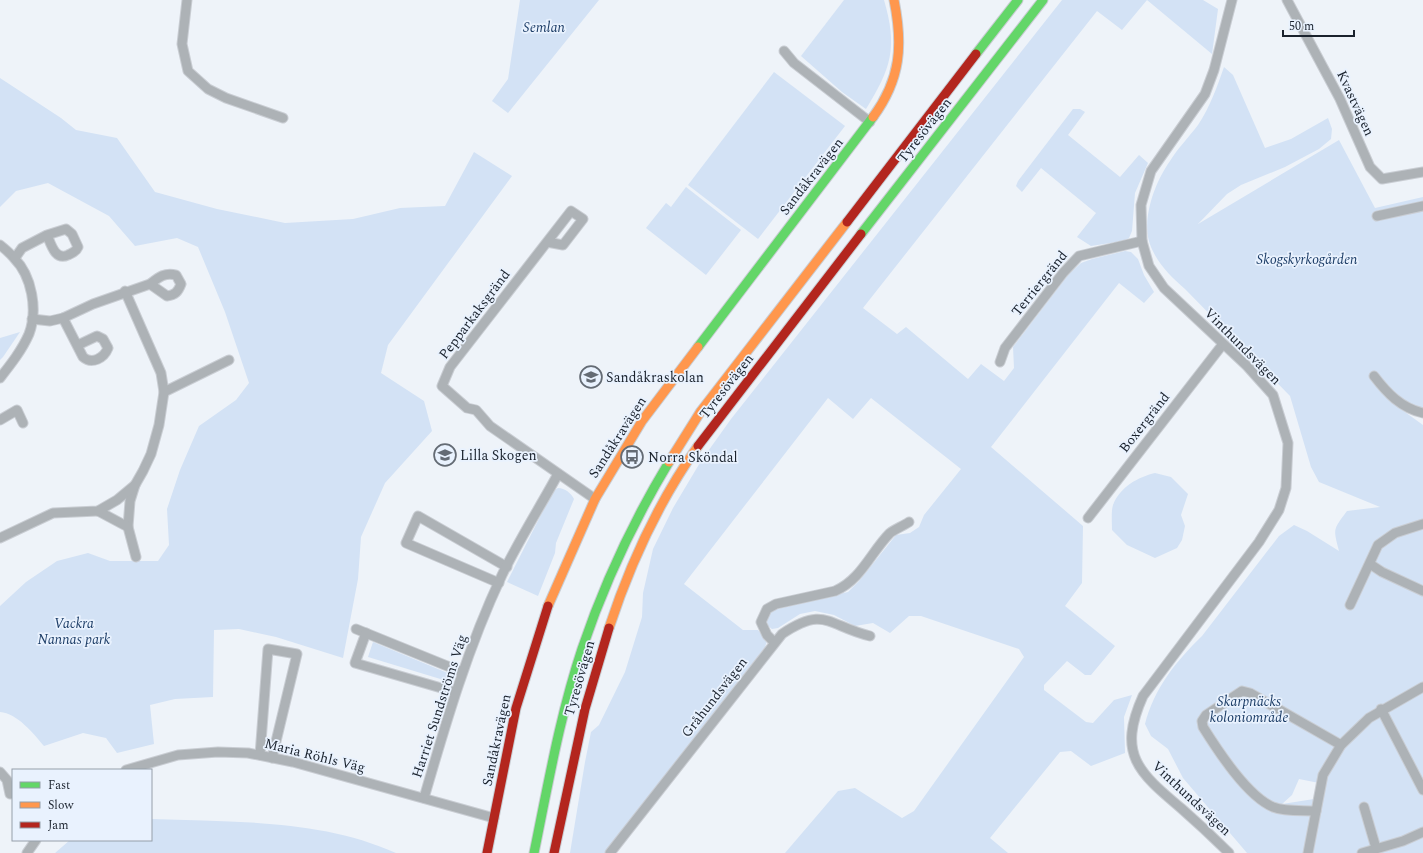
<svg xmlns="http://www.w3.org/2000/svg" width="1423" height="853" font-family="Spectral,serif">
	<rect width="100%" height="100%" fill="#eef3f9"/>
	<g fill="#d3e2f5" fill-rule="evenodd">
		<path d="M520 0H599L508 113 492 101 508 79Z"/>
		<path d="M844 0H884C898 48 891 68 866 109L842 92 801 56Z"/>
		<path d="M1062 0H1203L1218 9 1212 54 1147 0 1122 30 1097 11 863 308 897 334 906 327 968 379 981 364 1004 381 1014 368 1013 347 1068 275 1081 263 1092 259 1125 251 1131 252 1138 259 1144 275 1154 292 1144 303 1119 283 991 447 1083 526 1082 583 1065 606 1115 646 1091 675H1085L1067 661 1044 685V690L1086 722 1093 723 1114 700 1132 695 1124 717 1125 753 1091 766 1071 751 1060 752 990 838 1008 853H785L838 791 855 788 902 818 914 811 1024 657 1019 649 921 616H909L890 633 873 623 855 626 834 615 815 611 800 614 778 628 772 629 768 626 766 618 771 612 777 609 848 592 859 581 896 535 910 533 919 527 924 515 961 469 871 398 853 419 828 398 684 584 743 630H758L767 641 765 647 606 853H570L585 762 591 732 599 725 625 672 642 617 643 593 653 549 673 508 701 461 731 419Z"/>
		<path d="M1224 67 1233 75 1265 148 1291 139 1328 118 1332 129 1331 139 1319 149 1285 167 1241 185 1227 194 1198 224 1339 140 1375 208 1423 197V415L1398 407 1423 425V853H1247L1183 778 1168 749 1151 736 1145 724C1154 689 1176 661 1202 636L1279 536 1294 525 1307 531 1339 551C1333 528 1333 530 1347 511L1380 507 1319 482 1311 467 1290 396 1185 289C1171 277 1158 264 1151 247 1140 221 1155 182 1170 161 1178 148 1189 137 1198 125 1210 107 1217 87 1224 67ZM1299 779 1319 783 1314 799 1282 804 1292 795Z"/>
		<path d="M774 72 845 126 758 239 688 185Z"/>
		<path d="M0 78 61 118 76 130 117 138 155 192 217 209 285 223 353 219 400 208 445 206 474 152 512 176 388 345 381 373 424 401 432 431 385 483 361 537 358 579 343 658 276 637 239 629 214 630 213 697 175 699 150 705 154 744 117 753 106 738 83 733 44 746C34 734 17 713 0 712V606L26 582 57 561 88 553 110 561H158L169 545 167 509 180 470 199 426 236 400 249 383 225 312 198 247 177 238 135 246 109 216 48 183 16 191 0 207Z"/>
		<path d="M1073 109H1080L1085 112 1068 135 1120 177 1139 155 1148 163 1135 193 1132 231 1129 238 1123 241 1091 246 1077 237 1096 213 1041 168 1022 192 1016 186 1018 181Z"/>
		<path d="M686 187 741 230 706 275 646 228 666 203 671 207Z"/>
		<path d="M20 332 3 357 0 360V338Z"/>
		<path d="M1155 473 1171 477 1188 494 1181 515 1185 526 1182 540 1177 548 1155 558 1127 545 1112 530C1112 523 1111 511 1113 505 1120 487 1138 477 1155 473Z"/>
		<path d="M558 488C565 488 571 493 574 499L556 543 555 553 538 596 507 582 553 491Z"/>
		<path d="M373 642 450 674 447 681 368 657Z"/>
		<path d="M151 819C232 822 321 819 396 853H55L70 840H151Z"/>
	</g>
	<g fill="none" stroke-linecap="round" stroke-linejoin="round">
		<g stroke="#c9cdd3" stroke-width="11">
			<g id="street">
				<path d="M187 0 182 44 188 71 208 89 226 98 283 118"/>
				<path d="M1287 0 1340 99 1370 167 1382 179 1423 172"/>
				<path d="M784 51 794 63 870 122"/>
				<path d="M1377 216 1423 206"/>
				<path d="M547 242 563 245 583 219 571 211 450 367 442 386 467 408 476 410 490 426 595 499"/>
				<path d="M0 245C5 249 10 253 14 258 32 276 38 310 29 334 22 350 11 364 0 378"/>
				<path d="M15 258 22 248 47 235C51 244 55 261 68 255 72 253 76 252 78 247L72 234 66 229 47 235"/>
				<path d="M63 318 83 357C92 365 104 358 108 348L103 339 97 336 78 345"/>
				<path d="M32 319 50 321 63 318 93 304 150 284 167 296C175 295 178 292 181 284L176 275C165 272 159 277 150 284"/>
				<path d="M1000 362 1005 348 1063 273 1079 256 1142 241"/>
				<path d="M1374 376C1387 393 1401 408 1423 413"/>
				<path d="M164 392 229 360"/>
				<path d="M0 420 17 410 23 423"/>
				<path d="M135 485 130 501 128 527 136 557"/>
				<path d="M98 511 128 527"/>
				<path d="M1088 518 1223 344"/>
				<path d="M0 538 53 513 98 511 117 500 135 485 143 471 151 454 159 425 164 392 161 373 125 291"/>
				<path d="M1370 564 1382 572 1423 591"/>
				<path d="M499 583 406 543 418 516 507 567"/>
				<path d="M1350 605 1378 545 1395 533 1423 524"/>
				<path d="M356 629 462 672"/>
				<path d="M366 633 355 663 455 692"/>
				<path d="M774 642 767 635 761 622 767 609 776 604 835 591C861 580 871 552 890 533 895 529 903 526 909 522"/>
				<path d="M1381 709 1423 790"/>
				<path d="M260 755 268 649 297 654 272 758"/>
				<path d="M126 770 178 755 218 752 248 753 293 762 494 818"/>
				<path d="M0 772 7 780 10 794"/>
				<path d="M424 798C446 722 468 647 502 575 519 540 540 507 558 474"/>
				<path d="M1364 807 1376 848"/>
				<path d="M1316 811C1303 810 1286 812 1273 807 1247 796 1218 751 1203 727L1202 721 1206 715 1242 691 1250 693 1341 745"/>
				<path d="M27 853 36 840"/>
				<path d="M610 853 782 634C825 605 828 626 870 636"/>
				<path d="M1229 853C1214 838 1198 823 1182 809 1138 772 1117 754 1143 696L1259 542 1279 510 1286 488 1288 443 1273 395 1247 366 1164 288 1149 266 1142 241 1141 205 1151 171 1205 94 1214 70 1232 0"/>
				<path d="M1308 853 1323 775 1341 745 1369 718 1423 687"/>
				<path d="M1362 853 1403 841 1423 832"/>
			</g>
		</g>
		<g stroke="#c9cdd3" stroke-width="11">
			<g id="fast">
				<path d="M976 54 1018 0"/>
				<path d="M861 234 1043 0"/>
				<path d="M698 347 873 117"/>
				<path d="M534 853C548 785 560 715 582 649 604 584 634 520 669 462"/>
			</g>
		</g>
		<g stroke="#c9cdd3" stroke-width="11">
			<g id="slow">
				<path d="M873 117C901 79 903 45 894 0"/>
				<path d="M669 462 701 411 847 222"/>
				<path d="M548 606 595 499 642 421 698 347"/>
				<path d="M609 628C630 564 659 501 698 446"/>
			</g>
		</g>
		<g stroke="#c9cdd3" stroke-width="11">
			<g id="jam">
				<path d="M847 222 976 54"/>
				<path d="M698 446 861 234"/>
				<path d="M487 853 516 708 548 606"/>
				<path d="M554 853 585 709 609 628"/>
			</g>
		</g>
		<use href="#street" stroke="#adb2b6" stroke-width="9"/>
		<use href="#fast" stroke="#63d668" stroke-width="9"/>
		<use href="#slow" stroke="#ff974d" stroke-width="9"/>
		<use href="#jam" stroke="#b3261e" stroke-width="9"/>
	</g>
	<defs>
		<g id="school-ring" transform="scale(1.15)"><circle r="9.5" fill="#e9f2fe" stroke="#646b74" stroke-width="1.5"/><path d="M0-5L7-2L0 1L-7-2ZM-4 1L0 2.5L4 1V4Q0 6-4 4Z" fill="#646b74"/></g>
		<g id="bus-ring" transform="scale(1.15)"><circle r="9.5" fill="#e9f2fe" stroke="#646b74" stroke-width="1.5"/><path d="M-5-6H5V4H4V6H2V4H-2V6H-4V4H-5ZM-3.5-4V0h7V-4ZM-3.5 1.2v1.5H-2V1.2ZM2 1.2v1.5H3.5V1.2Z" fill="#646b74"/></g>
	</defs>
	<g fill-rule="evenodd">
		<use href="#school-ring" x="591" y="377"/>
		<use href="#school-ring" x="445" y="455"/>
		<use href="#bus-ring" x="632" y="457"/>
	</g>
	<g text-anchor="middle" stroke-width="3.5" stroke-linejoin="round" paint-order="stroke">
		<g font-size="14" font-style="italic" fill="#1b3c66" stroke="#e9f2fe">
			<text x="544" y="32">Semlan</text>
			<text x="1307" y="264">Skogskyrkogården</text>
			<text x="74" y="628">Vackra<tspan x="74" dy="16">Nannas park</tspan></text>
			<text x="1249" y="706">Skarpnäcks<tspan x="1249" dy="16">koloniområde</tspan></text>
		</g>
		<g font-size="14" fill="#1a222d" stroke="#e9f2fe">
			<text transform="translate(1356 103) rotate(65)" y="5">Kvastvägen</text>
			<text transform="translate(924 130) rotate(-52)" y="5">Tyresövägen</text>
			<text transform="translate(811 176) rotate(-52)" y="5">Sandåkravägen</text>
			<text transform="translate(1039 283) rotate(-51)" y="5">Terriergränd</text>
			<text transform="translate(474 314) rotate(-53)" y="5">Pepparkaksgränd</text>
			<text transform="translate(1243 346) rotate(45)" y="5">Vinthundsvägen</text>
			<text transform="translate(726 386) rotate(-52)" y="5">Tyresövägen</text>
			<text transform="translate(1144 422) rotate(-52)" y="5">Boxergränd</text>
			<text transform="translate(617 437) rotate(-57)" y="5">Sandåkravägen</text>
			<text transform="translate(579 678) rotate(-74)" y="5">Tyresövägen</text>
			<text transform="translate(714 697) rotate(-52)" y="5">Gråhundsvägen</text>
			<text transform="translate(439 706) rotate(-72)" y="5">Harriet Sundströms Väg</text>
			<text transform="translate(496 740) rotate(-78)" y="5">Sandåkravägen</text>
			<text transform="translate(315 755) rotate(14)" y="5">Maria Röhls Väg</text>
			<text transform="translate(1192 798) rotate(43)" y="5">Vinthundsvägen</text>
		</g>
		<g font-size="14" fill="#1a222d" stroke="#e9f2fe" text-anchor="start">
			<text x="606" y="382">Sandåkraskolan</text>
			<text x="460" y="460">Lilla Skogen</text>
			<text x="648" y="462">Norra Sköndal</text>
		</g>
	</g>
	<rect x="12" y="769" width="140" height="72" fill="#e9f2fe" stroke="#969faa"/>
	<rect x="20" y="782" width="20" height="6" fill="#63d668" stroke="#969faa"/>
	<text x="48" y="789" font-size="12" fill="#1a222d">Fast</text>
	<rect x="20" y="802" width="20" height="6" fill="#ff974d" stroke="#969faa"/>
	<text x="48" y="809" font-size="12" fill="#1a222d">Slow</text>
	<rect x="20" y="822" width="20" height="6" fill="#b3261e" stroke="#969faa"/>
	<text x="48" y="829" font-size="12" fill="#1a222d">Jam</text>
	<path d="M1283 30v6h71v-6" fill="none" stroke="#1a222d" stroke-width="2"/>
	<text x="1289" y="30" font-size="12" fill="#1a222d" stroke="#e9f2fe" stroke-width="3" paint-order="stroke">50 m</text>
</svg>
